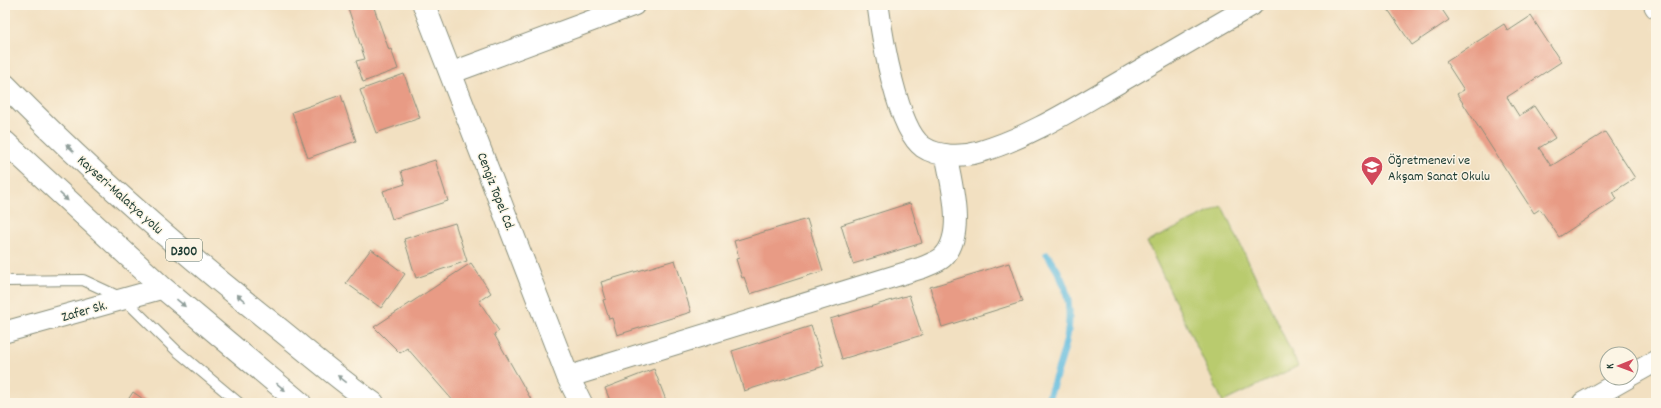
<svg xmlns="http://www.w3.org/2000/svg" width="1661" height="408" font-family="Dekko,sans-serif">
	<rect width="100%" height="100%" fill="#fcf5e5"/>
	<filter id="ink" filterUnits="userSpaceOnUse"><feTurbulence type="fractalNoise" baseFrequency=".025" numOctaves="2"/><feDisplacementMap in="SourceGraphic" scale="8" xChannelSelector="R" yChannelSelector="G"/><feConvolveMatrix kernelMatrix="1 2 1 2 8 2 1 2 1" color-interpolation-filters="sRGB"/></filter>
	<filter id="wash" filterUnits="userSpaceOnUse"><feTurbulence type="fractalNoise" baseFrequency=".012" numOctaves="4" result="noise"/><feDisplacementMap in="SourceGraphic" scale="16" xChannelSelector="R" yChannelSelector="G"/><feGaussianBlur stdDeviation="0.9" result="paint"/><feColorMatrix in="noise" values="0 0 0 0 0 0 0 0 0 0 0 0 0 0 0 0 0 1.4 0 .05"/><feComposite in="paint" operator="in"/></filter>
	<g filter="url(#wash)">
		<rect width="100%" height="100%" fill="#f2e0c1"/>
		<path fill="#b9cb6e" stroke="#6c8451" d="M1222 206 1298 366 1223 402 1147 242Z"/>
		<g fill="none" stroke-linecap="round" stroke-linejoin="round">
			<path stroke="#62bcdf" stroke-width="7" d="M1047 403C1064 349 1087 306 1047 255"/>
		</g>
		<g id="blocks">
			<g fill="#e89b85">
				<path d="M347 5H373L389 50 391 49 398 69 363 82 356 61 365 59Z"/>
				<path d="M1385 5H1439L1449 20 1412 45Z"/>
				<path d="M1531 16 1561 62 1507 97 1519 116 1534 106 1555 138 1539 148 1551 166 1605 132 1635 178 1613 192 1617 199 1559 237 1540 209 1534 213 1457 94 1464 90 1446 62 1504 24 1508 31Z"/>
				<path d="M404 74 420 118 376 133 360 90Z"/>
				<path d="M341 95 356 141 308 158 292 112Z"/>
				<path d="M435 160 448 201 392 219 383 191 405 184 401 171Z"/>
				<path d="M910 203 922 243 853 264 841 225Z"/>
				<path d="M807 219 823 271 750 294 744 277 742 278 736 259 739 258 734 241Z"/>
				<path d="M455 223 467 261 416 278 404 239Z"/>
				<path d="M371 249 405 274 381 308 346 283Z"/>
				<path d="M675 260 691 312 617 335 612 318 609 319 603 300 606 299 601 282Z"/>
				<path d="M471 263 491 293 479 301 499 331 494 334 533 403H474L472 399 465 403H455L407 348 400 353 374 327Z"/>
				<path d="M1009 263 1022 302 942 327 930 287Z"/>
				<path d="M909 295 922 335 842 359 830 319Z"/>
				<path d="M811 326 824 366 744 391 732 351Z"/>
				<path d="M654 369 667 403H611L605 388Z"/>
				<path d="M133 392 149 403H126Z"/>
			</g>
		</g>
	</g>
	<g filter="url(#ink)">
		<use href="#blocks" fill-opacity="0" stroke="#888e7a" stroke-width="1"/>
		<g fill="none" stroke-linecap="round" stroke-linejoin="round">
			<g stroke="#888e7a" stroke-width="12">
				<path id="service" d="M5 281 83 280 124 299 177 351 239 403"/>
			</g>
			<g stroke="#888e7a" stroke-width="23">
				<g id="minor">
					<path d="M878 5C882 37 897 129 923 147 938 157 962 157 979 152 1024 139 1065 114 1106 90 1155 62 1203 33 1252 5"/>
					<path d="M451 73 634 5"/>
					<path d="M5 332 163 288"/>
					<path d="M1631 375 1656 361"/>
					<path d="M568 377 921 268C928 265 938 262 943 257 966 235 951 183 946 155"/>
					<path d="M1583 403 1627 378"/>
				</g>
			</g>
			<g stroke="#888e7a" stroke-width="24">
				<path id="tertiary" d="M1655 5 1656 7"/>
			</g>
			<g stroke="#888e7a" stroke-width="24">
				<path id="secondary" d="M424 5 568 377 581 403"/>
			</g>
			<g stroke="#888e7a" stroke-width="24">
				<g id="trunk">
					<path d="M5 85C90 172 183 253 278 328 309 353 340 380 373 403"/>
					<path d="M5 142 163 288 300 403"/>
				</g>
			</g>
			<use href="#service" stroke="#fff" stroke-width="10"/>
			<use href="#minor" stroke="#fff" stroke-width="21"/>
			<use href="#tertiary" stroke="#fff" stroke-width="22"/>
			<use href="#secondary" stroke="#fff" stroke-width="22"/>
			<use href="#trunk" stroke="#fff" stroke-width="22"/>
		</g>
		<defs><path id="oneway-solid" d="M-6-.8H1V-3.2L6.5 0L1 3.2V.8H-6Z"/></defs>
		<g fill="#8f9e9a">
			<use href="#oneway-solid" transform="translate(70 148) rotate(-137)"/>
			<use href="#oneway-solid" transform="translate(64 197) rotate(43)"/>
			<use href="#oneway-solid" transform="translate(241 298) rotate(-140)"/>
			<use href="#oneway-solid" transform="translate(181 303) rotate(40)"/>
			<use href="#oneway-solid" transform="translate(342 379) rotate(-142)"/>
			<use href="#oneway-solid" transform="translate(281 387) rotate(40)"/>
		</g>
	</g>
	<defs>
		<g id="school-pin" transform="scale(1.15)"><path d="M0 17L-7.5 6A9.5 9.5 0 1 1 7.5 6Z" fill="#d1495b" stroke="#fcf5e5"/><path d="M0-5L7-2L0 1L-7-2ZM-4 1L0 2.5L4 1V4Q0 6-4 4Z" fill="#fff"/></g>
	</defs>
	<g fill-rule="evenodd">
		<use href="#school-pin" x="1372" y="167"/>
	</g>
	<g text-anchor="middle" stroke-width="3" stroke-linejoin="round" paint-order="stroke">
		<rect fill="#fcf5e5" stroke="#617469" stroke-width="1" x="166" y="239" width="36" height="22" rx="3"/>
		<g font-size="13" font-weight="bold" fill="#1f3d34">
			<text x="184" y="255">D300</text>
		</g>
		<g font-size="14" fill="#1f3d34" stroke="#fcf5e5" text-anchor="start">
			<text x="1388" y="164">Öğretmenevi ve<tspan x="1388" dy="16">Akşam Sanat Okulu</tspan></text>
		</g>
		<g font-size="14" fill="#1f3d34" stroke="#fcf5e5">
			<text transform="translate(497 191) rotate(69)" y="5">Cengiz Topel Cd.</text>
			<text transform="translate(121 194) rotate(42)" y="5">Kayseri-Malatya yolu</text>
			<text transform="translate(84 310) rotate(-16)" y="5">Zafer Sk.</text>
		</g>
	</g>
	<rect width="1661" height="408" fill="none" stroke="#fcf5e5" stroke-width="20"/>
	<g transform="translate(1619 366) rotate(269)"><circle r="19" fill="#fcf5e5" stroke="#a4ab9e"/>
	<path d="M0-3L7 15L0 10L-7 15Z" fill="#d1495b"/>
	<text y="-6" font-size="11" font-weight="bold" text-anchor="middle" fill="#1f3d34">K</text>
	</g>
</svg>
